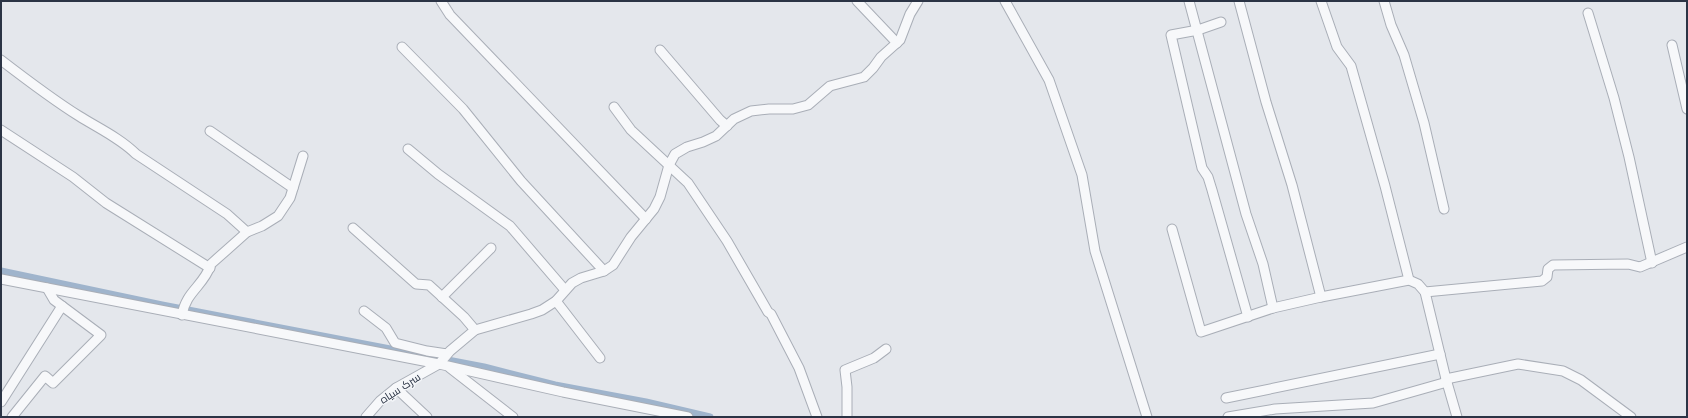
<svg xmlns="http://www.w3.org/2000/svg" width="1688" height="418" font-family="Jost,Cairo,sans-serif">
	<rect width="100%" height="100%" fill="#e4e7ec"/>
	<g fill="none" stroke-linecap="round" stroke-linejoin="round">
		<path stroke="#9fb4cc" stroke-width="7" d="M1 271 162 305 484 367 555 385 646 402 710 417"/>
		<g stroke="#a9aeb7" stroke-width="11">
			<g id="minor">
				<path d="M441 1 450 15 646 219"/>
				<path d="M857 1 897 43"/>
				<path d="M1005 1 1049 80 1082 175 1095 251 1147 417"/>
				<path d="M1189 1 1246 214 1263 264 1273 308"/>
				<path d="M1239 1 1266 102 1292 185 1321 297"/>
				<path d="M1321 1 1337 47 1351 66 1385 186 1409 280"/>
				<path d="M1384 1 1391 25 1404 55 1424 123 1444 209"/>
				<path d="M1588 13 1614 98 1629 157 1652 263"/>
				<path d="M1221 22 1198 30 1171 35 1202 168 1208 177 1212 190 1248 317"/>
				<path d="M1672 45 1687 109"/>
				<path d="M402 47 463 109 521 181 604 271"/>
				<path d="M660 50 720 120 727 126"/>
				<path d="M1 60C27 80 52 99 79 116 98 128 120 138 136 154L227 214 247 232"/>
				<path d="M614 107 631 130 688 183 727 241 768 312 771 314 799 368 817 417"/>
				<path d="M1 130 73 177 106 203 210 268"/>
				<path d="M210 131 293 188"/>
				<path d="M408 149 438 174 510 226 565 290"/>
				<path d="M353 228 416 284 429 285 464 317 475 330"/>
				<path d="M1172 229 1201 332 1273 308 1321 297 1409 280 1418 284 1425 292 1446 379 1457 417"/>
				<path d="M1 279 439 364 563 392 688 417"/>
				<path d="M1425 292 1542 281 1547 277 1548 269 1553 265 1628 264 1640 267 1687 247"/>
				<path d="M442 297 491 248"/>
				<path d="M556 301 600 358"/>
				<path d="M364 311 386 328 395 343 427 351 447 354"/>
				<path d="M182 315C186 291 204 286 211 264L247 232 262 226 278 216 290 198 303 156"/>
				<path d="M450 368 513 417"/>
				<path d="M1446 379 1518 364 1563 371 1581 380 1631 417"/>
				<path d="M396 388 427 417"/>
				<path d="M1226 398 1440 354"/>
				<path d="M1 402 62 306"/>
				<path d="M12 417 45 376 53 383 101 335 54 300 47 288"/>
				<path d="M366 417 380 401 396 388 439 364 450 351 475 330 531 314 542 310 556 301 572 283 581 278 604 271 613 265 631 237 654 209 660 197 669 165 675 154 687 147 703 142 716 136 734 119 751 111 769 109H793L808 105 830 86 864 77 873 68 881 57 900 40 910 14 918 1"/>
				<path d="M847 417V387L845 370 874 358 886 349"/>
				<path d="M1228 417 1275 409 1373 403 1447 382"/>
			</g>
		</g>
		<use href="#minor" stroke="#f7f8fa" stroke-width="9"/>
	</g>
	<g text-anchor="middle" stroke-width="3" stroke-linejoin="round" paint-order="stroke">
		<g font-size="11" fill="#2b3445" stroke="#f4f6f9">
			<text transform="translate(400 388) rotate(-33)" y="4">سرک سیاه</text>
		</g>
	</g>
	<rect width="1688" height="418" fill="none" stroke="#2b3445" stroke-width="4"/>
</svg>
